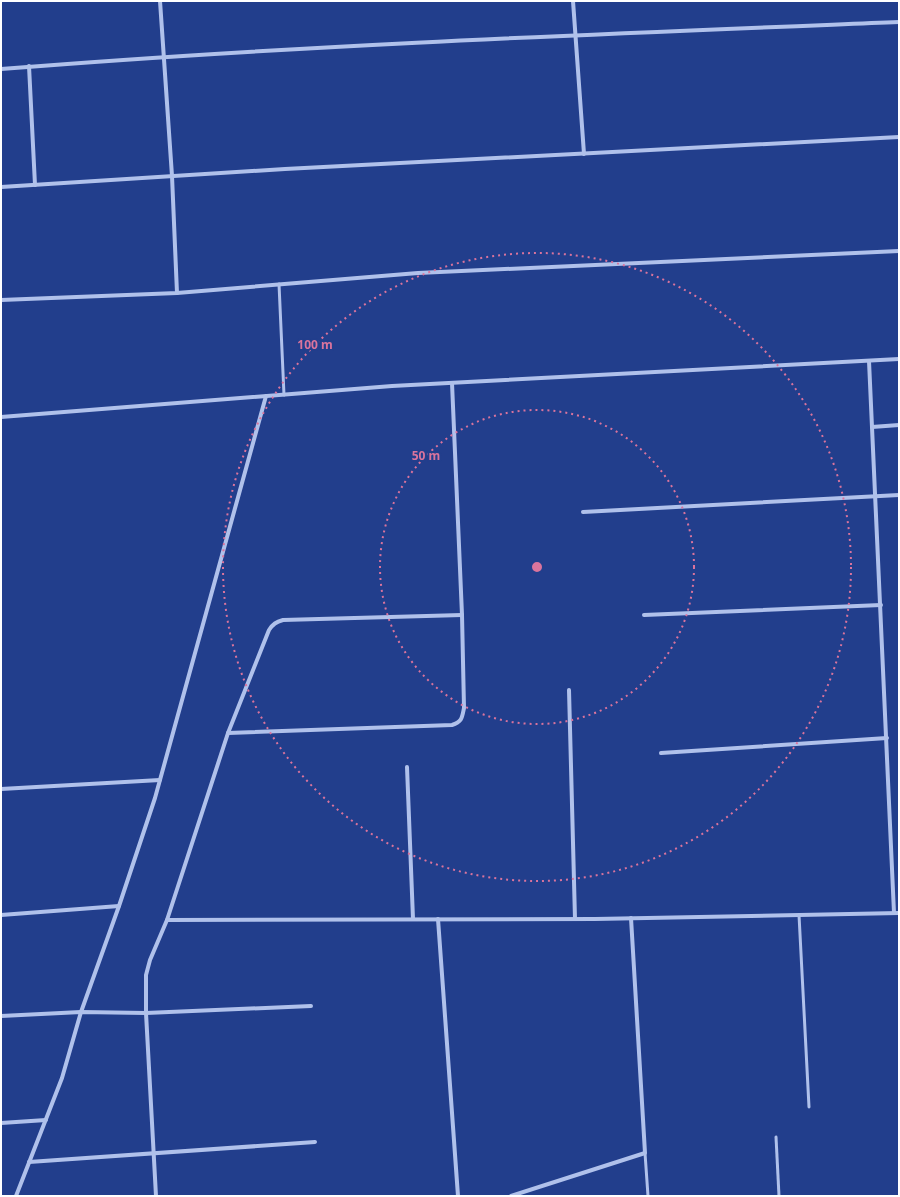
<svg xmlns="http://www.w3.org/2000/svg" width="900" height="1197" font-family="'Noto Sans',sans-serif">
	<rect width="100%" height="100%" fill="#223e8c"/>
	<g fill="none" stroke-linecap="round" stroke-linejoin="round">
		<g stroke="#b0c1eb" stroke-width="3">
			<path d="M279 284 284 395"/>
			<path d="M799 915 809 1107"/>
			<path d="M776 1137 779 1196"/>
			<path d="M645 1153 648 1196"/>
		</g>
		<g stroke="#b0c1eb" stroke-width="4">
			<path d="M160 1 172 176 177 293"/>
			<path d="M573 1 584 154"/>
			<path d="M29 66 35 185"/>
			<path d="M1 69C300 45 600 34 899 22"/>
			<path d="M1 187 285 169 899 137"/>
			<path d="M1 300 177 293 418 273 899 251"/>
			<path d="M869 361 894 913"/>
			<path d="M1 417 392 386 899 359"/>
			<path d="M872 427 899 425"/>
			<path d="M583 512 899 495"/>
			<path d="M644 615 881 605"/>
			<path d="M569 690 575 919"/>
			<path d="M228 733 452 725C462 722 462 718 464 708L462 615 452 383"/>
			<path d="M661 753 887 738"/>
			<path d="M407 767 413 919"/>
			<path d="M1 789 160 780"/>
			<path d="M1 915 119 906"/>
			<path d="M438 919 458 1196"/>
			<path d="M167 920 595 919 899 913"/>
			<path d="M1 1016 81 1012 146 1013 311 1006"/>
			<path d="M1 1123 46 1120"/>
			<path d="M29 1162 315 1142"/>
			<path d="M16 1196 62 1078 81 1012 119 906 155 798 266 396"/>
			<path d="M156 1196 146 1013V975L150 960 167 920 228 733 269 630C273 624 276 622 283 620L462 615"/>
			<path d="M511 1196 645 1153 631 918"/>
		</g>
	</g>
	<g fill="none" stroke="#da749d" stroke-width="2" stroke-dasharray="2 4">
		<circle cx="537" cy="567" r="157"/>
		<circle cx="537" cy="567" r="314"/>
	</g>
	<circle cx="537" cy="567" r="6" fill="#da749d" stroke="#223e8c" stroke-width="2"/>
	<g font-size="12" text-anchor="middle" font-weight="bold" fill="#da749d" stroke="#223e8c" stroke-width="4" stroke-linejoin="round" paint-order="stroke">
		<text x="315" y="349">100 m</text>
		<text x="426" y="460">50 m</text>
	</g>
	<rect width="900" height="1197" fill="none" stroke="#ffffff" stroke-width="4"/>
</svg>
